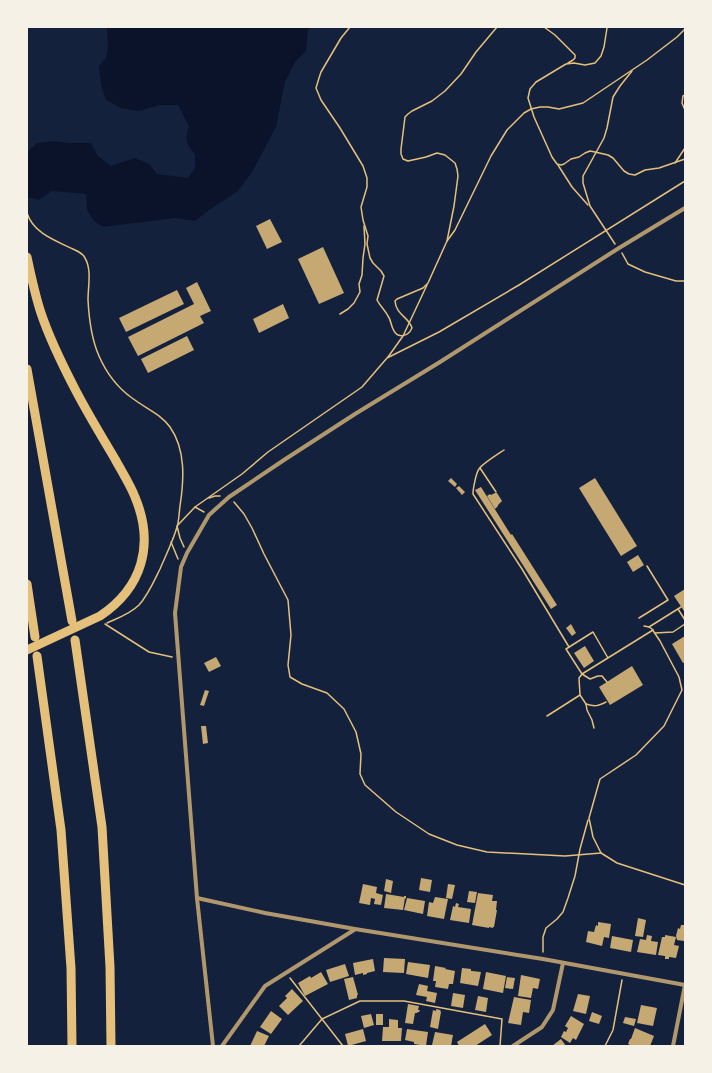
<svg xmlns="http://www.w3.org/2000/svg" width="712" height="1073" font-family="'Public Sans',sans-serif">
	<rect width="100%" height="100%" fill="#14213d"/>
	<path fill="#0b132b" d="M107 27H310L308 30 306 51 295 62 285 82 276 127 252 172 238 191 209 210 195 221 175 218 103 227 94 221 87 210 86 194 52 191 39 200 27 197V152L37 143 54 141 69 143H91L98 156 111 166 135 158 149 164 157 174 188 178 195 168V154L189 147 186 138 189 126 178 105H160L138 111 121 108 106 100 101 85 99 66 106 58 108 48Z"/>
	<g fill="#c6a872">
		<path d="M270 219 282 242 267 249 256 226Z"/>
		<path d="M323 247 344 293 319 304 298 259Z"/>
		<path d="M197 282 211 311 200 316 204 323 138 356 128 337 194 304 186 288Z"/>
		<path d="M177 290 184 304 126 332 119 318Z"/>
		<path d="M283 304 289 318 259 333 253 319Z"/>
		<path d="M187 336 194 350 148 373 141 359Z"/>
		<path d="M451 478 457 484 455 487 448 481Z"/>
		<path d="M595 478 637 546 621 556 579 488Z"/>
		<path d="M459 486 465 492 462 495 456 488Z"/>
		<path d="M481 487 511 535 512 534 557 605 551 609 475 490Z"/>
		<path d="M495 493H497L502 501 498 505V506L495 509 487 496 490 494 491 495Z"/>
		<path d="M638 555 644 565 633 572 627 562Z"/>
		<path d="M685 589V611H684L674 596Z"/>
		<path d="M571 624 576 633 572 636 566 628Z"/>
		<path d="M685 636V662L683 663 672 644Z"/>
		<path d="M585 646 594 661 584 668 574 653Z"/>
		<path d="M216 657 221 666 209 672 204 663Z"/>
		<path d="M632 666 643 685 610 705 599 687Z"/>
		<path d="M205 690 209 691 204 706 200 705Z"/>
		<path d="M201 726H206L208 743 203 744Z"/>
		<path d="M421 878 432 880 430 892 419 890Z"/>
		<path d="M386 879 393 881 391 893 384 891Z"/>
		<path d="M363 884 377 887 376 893 383 895 381 905 374 904 375 899 371 898 370 905 359 903Z"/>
		<path d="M448 884 455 885 452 899 446 898Z"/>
		<path d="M469 891 477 892 475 903 467 902Z"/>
		<path d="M478 893 493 895 492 901H497L496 910H497L494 927H493V928L489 927V928L472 925Z"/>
		<path d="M386 894 404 897V896H406V899L405 898 403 910 384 908Z"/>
		<path d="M435 897 448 899 444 919 427 916 429 902 433 903Z"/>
		<path d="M407 898 425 901 423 914 404 910Z"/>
		<path d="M456 903 459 904 458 907 471 909 469 923 450 920 453 906 455 907Z"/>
		<path d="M638 918 646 920 643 937 635 936Z"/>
		<path d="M598 922 611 924 609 938 604 937 602 946 586 942 588 931 594 932 596 925 598 926Z"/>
		<path d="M681 925H685L684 941 677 940 676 936 678 928 680 929Z"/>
		<path d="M647 935 652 936 651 941 658 942 656 955 637 952 640 939 646 940Z"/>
		<path d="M665 935 676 937 674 945 679 946 676 958 669 957V959H665V956L658 955 662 937H665Z"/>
		<path d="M612 936 633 940 631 952 610 948Z"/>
		<path d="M384 958 405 959 404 973 383 972Z"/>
		<path d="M373 959 375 971 367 973V974L363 975V973L355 975 353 963Z"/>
		<path d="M408 962 430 965 428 978 406 974Z"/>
		<path d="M345 964 349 976 330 982 326 970Z"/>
		<path d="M435 966 446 968 445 969 455 971 453 984H449L448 989 435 987 436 981H433Z"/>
		<path d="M462 968 471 969V971H472L481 972 478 986 460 983Z"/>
		<path d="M321 972 328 984 305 996 298 983 310 976 311 978Z"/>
		<path d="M486 972 506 976 503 993 483 989Z"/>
		<path d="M521 975 540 979 538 989 533 988 531 998 518 996Z"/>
		<path d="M353 977 358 995H357V998L349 1000 344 979Z"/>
		<path d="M507 977 515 978 513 989 505 988Z"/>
		<path d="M419 984 428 986 427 991 437 993 435 1003 426 1001 427 997 416 995Z"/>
		<path d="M292 989 303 1001 288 1015 279 1006 287 998 285 996Z"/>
		<path d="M453 993 465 995 463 1008 451 1006Z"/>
		<path d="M578 994 590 996 586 1014 573 1011Z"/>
		<path d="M478 996 488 998 486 1012 475 1010Z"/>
		<path d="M514 997 531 1000 529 1013 523 1012 521 1025 508 1023Z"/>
		<path d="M408 1004 419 1006 418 1010H420L419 1012H418L417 1013H415L413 1024 405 1023Z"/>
		<path d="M641 1005 657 1008 653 1026 637 1023Z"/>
		<path d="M436 1009 440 1010 441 1012 438 1029 430 1027 433 1010 436 1011Z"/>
		<path d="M271 1011 282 1019 271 1034 260 1027Z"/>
		<path d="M592 1012 602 1016 599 1024 589 1021Z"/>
		<path d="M371 1014 374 1025 364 1028 361 1016Z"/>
		<rect x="376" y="1014" width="7" height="11"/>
		<path d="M571 1016 584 1024 576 1040 573 1038 570 1043 561 1037 564 1031 566 1032 568 1028 565 1026Z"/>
		<path d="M625 1017 636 1019 634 1026 623 1023Z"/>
		<path d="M389 1019 398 1020V1028H402L401 1041H382L383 1027H389Z"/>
		<path d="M485 1024 492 1035 475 1046H459L457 1042Z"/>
		<path d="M635 1028 654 1036 650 1046 648 1045 647 1046H632L628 1044 630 1039H631Z"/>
		<path d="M363 1029 366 1041 348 1046 345 1034Z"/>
		<path d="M407 1029 428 1032 426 1046 414 1044V1042L405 1040Z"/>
		<path d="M257 1031 269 1036 264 1046H250Z"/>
		<path d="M435 1032 453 1035 451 1046 432 1045Z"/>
		<path d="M561 1039 566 1046H552Z"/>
	</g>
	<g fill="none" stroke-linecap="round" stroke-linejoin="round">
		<g stroke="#e5c07b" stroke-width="1.5">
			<path d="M350 27 341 38 321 72 319 78 316 88 321 100 340 128 363 166 367 178V187L361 207 363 220 368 236 367 244 370 258 373 263 381 271 384 276 377 300C380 306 385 310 388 316 391 320 391 325 393 329 397 339 408 337 412 328 409 317 396 315 395 301L397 299 423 288 428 283 447 241 454 206 458 176 457 169 455 163 445 155 437 153 426 157 408 161 403 159 401 154V149L405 117 408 114 412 111 432 101 445 91 461 74 476 52 497 27"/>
			<path d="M544 27 555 35 575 55V58L573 60 568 63"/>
			<path d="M608 27 607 28 604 47 601 56 595 63 585 65 574 63 566 64 536 82 530 89 528 98 534 117 552 157 557 164 561 165 564 164 571 159 579 157 585 153 590 151 595 152 608 155 613 158 624 171 629 174 635 175 645 170 659 168 685 159"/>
			<path d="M685 95 683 96 682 103 685 110"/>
			<path d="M675 163 685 148"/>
			<path d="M558 165 572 187 588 205"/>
			<path d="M27 213C33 233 56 241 73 249 77 251 83 253 85 258 92 270 88 286 88 300 89 319 91 338 99 356 106 372 118 388 132 398 145 408 161 414 170 427 186 450 184 480 180 506 179 513 179 521 177 527 173 541 166 555 160 569 154 581 148 595 139 605 130 614 118 618 107 623"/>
			<path d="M447 241 455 230 491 156 507 130 524 113 531 109 540 107H548L559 109 583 103 647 60 677 37 685 29"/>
			<path d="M615 244 590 206 583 183V176L604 138 607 128 613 97 620 86 632 71"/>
			<path d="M622 253 628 264 645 272 676 281H685"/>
			<path d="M340 314 348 309 354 303 360 292 359 284 362 275 363 258 365 244 364 226"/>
			<path d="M388 357 403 336 427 285"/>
			<path d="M504 450C498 454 482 464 479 469 476 473 473 489 473 494L522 569 569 647"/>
			<path d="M480 468 496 492"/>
			<path d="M209 498 215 496H220"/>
			<path d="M234 502 244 514 252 528 264 554 288 600 291 635 288 665 290 677 302 684 327 693 344 709 356 732 361 754 360 774 365 785 396 812 429 834 457 845 487 852 565 856 601 853"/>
			<path d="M195 507 204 512"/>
			<path d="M171 542 178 559"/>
			<path d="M184 547 180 538 177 526 195 507 242 474 268 452 362 387 387 358 439 332 519 285 685 181"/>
			<path d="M678 609 685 620"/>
			<path d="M639 618 668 600 647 566"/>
			<path d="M105 624 149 652 172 657"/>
			<path d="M644 626 649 627 652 629 660 641 679 677 682 690 664 726 636 755 600 779 589 818 593 837 601 853 617 863 685 885"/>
			<path d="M649 627 681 607"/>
			<path d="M655 633 673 632 685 624"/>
			<path d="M608 658 593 632 566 649 582 674 653 630"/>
			<path d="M586 704C595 707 598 706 606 702"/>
			<path d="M547 716 580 695"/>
			<path d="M594 728 592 720 587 710 586 704 580 695 579 678 582 674 590 679 598 676H602L607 682"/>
			<path d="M543 952V937L546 928 557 919 563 912 568 898 575 876 580 849 588 820"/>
			<path d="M290 978 343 1046"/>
			<path d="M299 1046 322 1019 360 1001H404L502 1019 500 1046"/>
			<path d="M605 1046 613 1030 622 980"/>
		</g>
		<g stroke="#b1986c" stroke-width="4">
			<path d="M197 898 265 913 355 929 543 959 685 985"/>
			<path d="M213 1046 197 898 175 613 181 567 187 553 209 515 229 497 284 460 355 414 440 362 619 248 685 208"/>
			<path d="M222 1046 265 986 354 930"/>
			<path d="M513 1046 542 1027 553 1010 563 963"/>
			<path d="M673 1046 685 985"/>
		</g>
		<g stroke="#e5c07b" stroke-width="9">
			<path d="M27 257C31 276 35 295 41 313 50 340 63 366 76 391 88 414 102 437 115 459 122 472 130 484 135 497 155 545 142 588 100 616L27 650"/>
			<path d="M27 369 72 621"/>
			<path d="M27 584 35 637"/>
			<path d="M75 640 102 827 110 967 111 1046"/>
			<path d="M37 656 61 830 71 968 72 1046"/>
		</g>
	</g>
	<rect width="712" height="1073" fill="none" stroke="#f6f1e7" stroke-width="56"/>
</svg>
